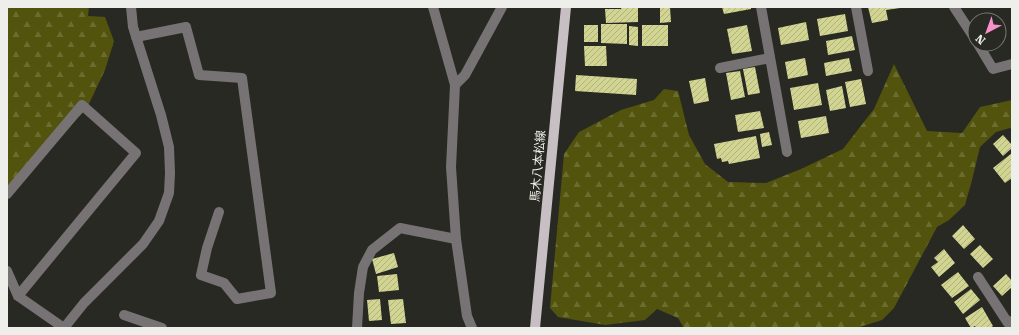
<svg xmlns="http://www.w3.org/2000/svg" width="1019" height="335" font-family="'Roboto Serif','Noto Sans JP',serif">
	<defs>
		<pattern id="forest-firs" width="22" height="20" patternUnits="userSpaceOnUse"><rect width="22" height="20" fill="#52530d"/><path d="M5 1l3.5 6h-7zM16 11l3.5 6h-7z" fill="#6b6c30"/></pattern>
		<pattern id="building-hatch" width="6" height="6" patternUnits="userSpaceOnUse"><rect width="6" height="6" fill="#d2d592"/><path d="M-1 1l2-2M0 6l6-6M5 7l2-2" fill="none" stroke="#afb27f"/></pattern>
	</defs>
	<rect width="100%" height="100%" fill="#282922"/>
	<g fill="url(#forest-firs)">
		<path d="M7 7H89L88 16 105 17 114 41 105 70 87 108 7 194Z"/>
		<path d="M894 64 927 131 962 133 980 107 1012 100V129L1010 128 996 132 980 147 972 180 965 205 949 220 937 227 894 308 882 320 863 326 854 328H684L678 318 657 309 645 320 605 325 558 317 550 308 564 154 579 132 621 110 654 100 664 89 678 91 689 135 705 164 728 182 766 183 801 169 843 149 874 109Z"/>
	</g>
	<g fill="url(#building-hatch)">
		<path d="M621 7H638V22L606 23 605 9H621Z"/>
		<path d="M660 7H670L671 22 660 23Z"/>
		<path d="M722 7H751V9L724 14Z"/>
		<path d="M868 7H900V8L886 10 888 20 872 23Z"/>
		<path d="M845 14 848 31 820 36 817 19Z"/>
		<path d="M806 22 809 40 781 45 778 28Z"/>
		<path d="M601 24H627V44L601 43Z"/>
		<rect x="584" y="25" width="14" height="17"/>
		<rect x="642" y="25" width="26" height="21"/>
		<path d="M747 25 752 51 732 54 727 29Z"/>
		<path d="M629 26 638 27V46L629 45Z"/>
		<path d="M852 36 855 50 828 55 826 41Z"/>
		<path d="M584 46H606L607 66H585Z"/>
		<path d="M805 58 808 75 788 79 785 62Z"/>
		<path d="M849 58 852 71 826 76 824 63Z"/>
		<path d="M755 67 760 93 748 95 743 69Z"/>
		<path d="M740 71 745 97 731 100 726 73Z"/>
		<path d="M576 75 637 79 636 95 575 91Z"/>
		<path d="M705 78 709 101 694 104 689 81Z"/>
		<path d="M861 79 866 104 850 107 845 82Z"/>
		<path d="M818 83 822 105 794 110 790 88Z"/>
		<path d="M842 86 846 108 830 111 826 90Z"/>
		<path d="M760 111 764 128 738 132 735 115Z"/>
		<path d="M826 116 829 133 801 138 798 121Z"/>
		<path d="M769 132 772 145 762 147 760 134Z"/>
		<path d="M1003 135 1012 145V148L1003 156 993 144Z"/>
		<path d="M756 136 760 158 729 164 728 161 722 162 721 158 717 159 714 144Z"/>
		<path d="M1012 153V178L1005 183 993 168Z"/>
		<path d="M963 225 975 239 964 249 952 236Z"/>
		<path d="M980 245 993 259 983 268 970 254Z"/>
		<path d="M944 249 955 263 939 277 931 267 938 262 934 258Z"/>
		<path d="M394 253 398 267 376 274 372 259Z"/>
		<path d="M958 272 969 286 952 298 941 285Z"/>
		<path d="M397 274 399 290 379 292 377 276Z"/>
		<path d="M1006 274 1012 281V287L1002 296 993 286Z"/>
		<path d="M971 289 980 300 963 314 954 302Z"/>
		<path d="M380 299 382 320 369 321 367 300Z"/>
		<path d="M403 299 406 323 391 324 388 300Z"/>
		<path d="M982 307 993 326 990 328H976L975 326 971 328 965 318Z"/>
	</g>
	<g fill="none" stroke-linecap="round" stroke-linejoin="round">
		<g stroke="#777375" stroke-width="10">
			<path d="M433 7 455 85 451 167 456 239 467 316 472 328"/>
			<path d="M761 7 787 152"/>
			<path d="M856 7 868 71"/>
			<path d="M954 7 975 39"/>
			<path d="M136 37 186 27 199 75 242 78 271 293 237 299 224 283 201 275 207 248 219 212"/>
			<path d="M978 44 993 69 1012 64"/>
			<path d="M720 68 770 58"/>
			<path d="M455 85 465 75 502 7"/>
			<path d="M7 194 82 105 136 153 18 296"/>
			<path d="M7 271 18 296 64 328"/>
			<path d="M978 277 1008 323 1012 321"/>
			<path d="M124 315 162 328"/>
			<path d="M64 328 84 303 143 244 159 221 169 193 170 173 169 147 161 115 133 27 131 7"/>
			<path d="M357 328 359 293 363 267 372 250 400 228 456 239"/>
		</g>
		<path stroke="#c7bfc3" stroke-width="10" d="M535 328 566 7"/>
	</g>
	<g text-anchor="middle" stroke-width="4" stroke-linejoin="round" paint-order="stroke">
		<g font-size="12" fill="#eeeeea" stroke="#282922">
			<text transform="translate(538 166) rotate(-85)" y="4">馬木八本松線</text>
		</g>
	</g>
	<rect width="1019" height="335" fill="none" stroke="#eeeeea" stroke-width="16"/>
	<g transform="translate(987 32) rotate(221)"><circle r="19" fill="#282922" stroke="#777872"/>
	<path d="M0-3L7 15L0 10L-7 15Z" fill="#f890cc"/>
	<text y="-6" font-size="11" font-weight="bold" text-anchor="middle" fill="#eeeeea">N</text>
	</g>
</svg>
